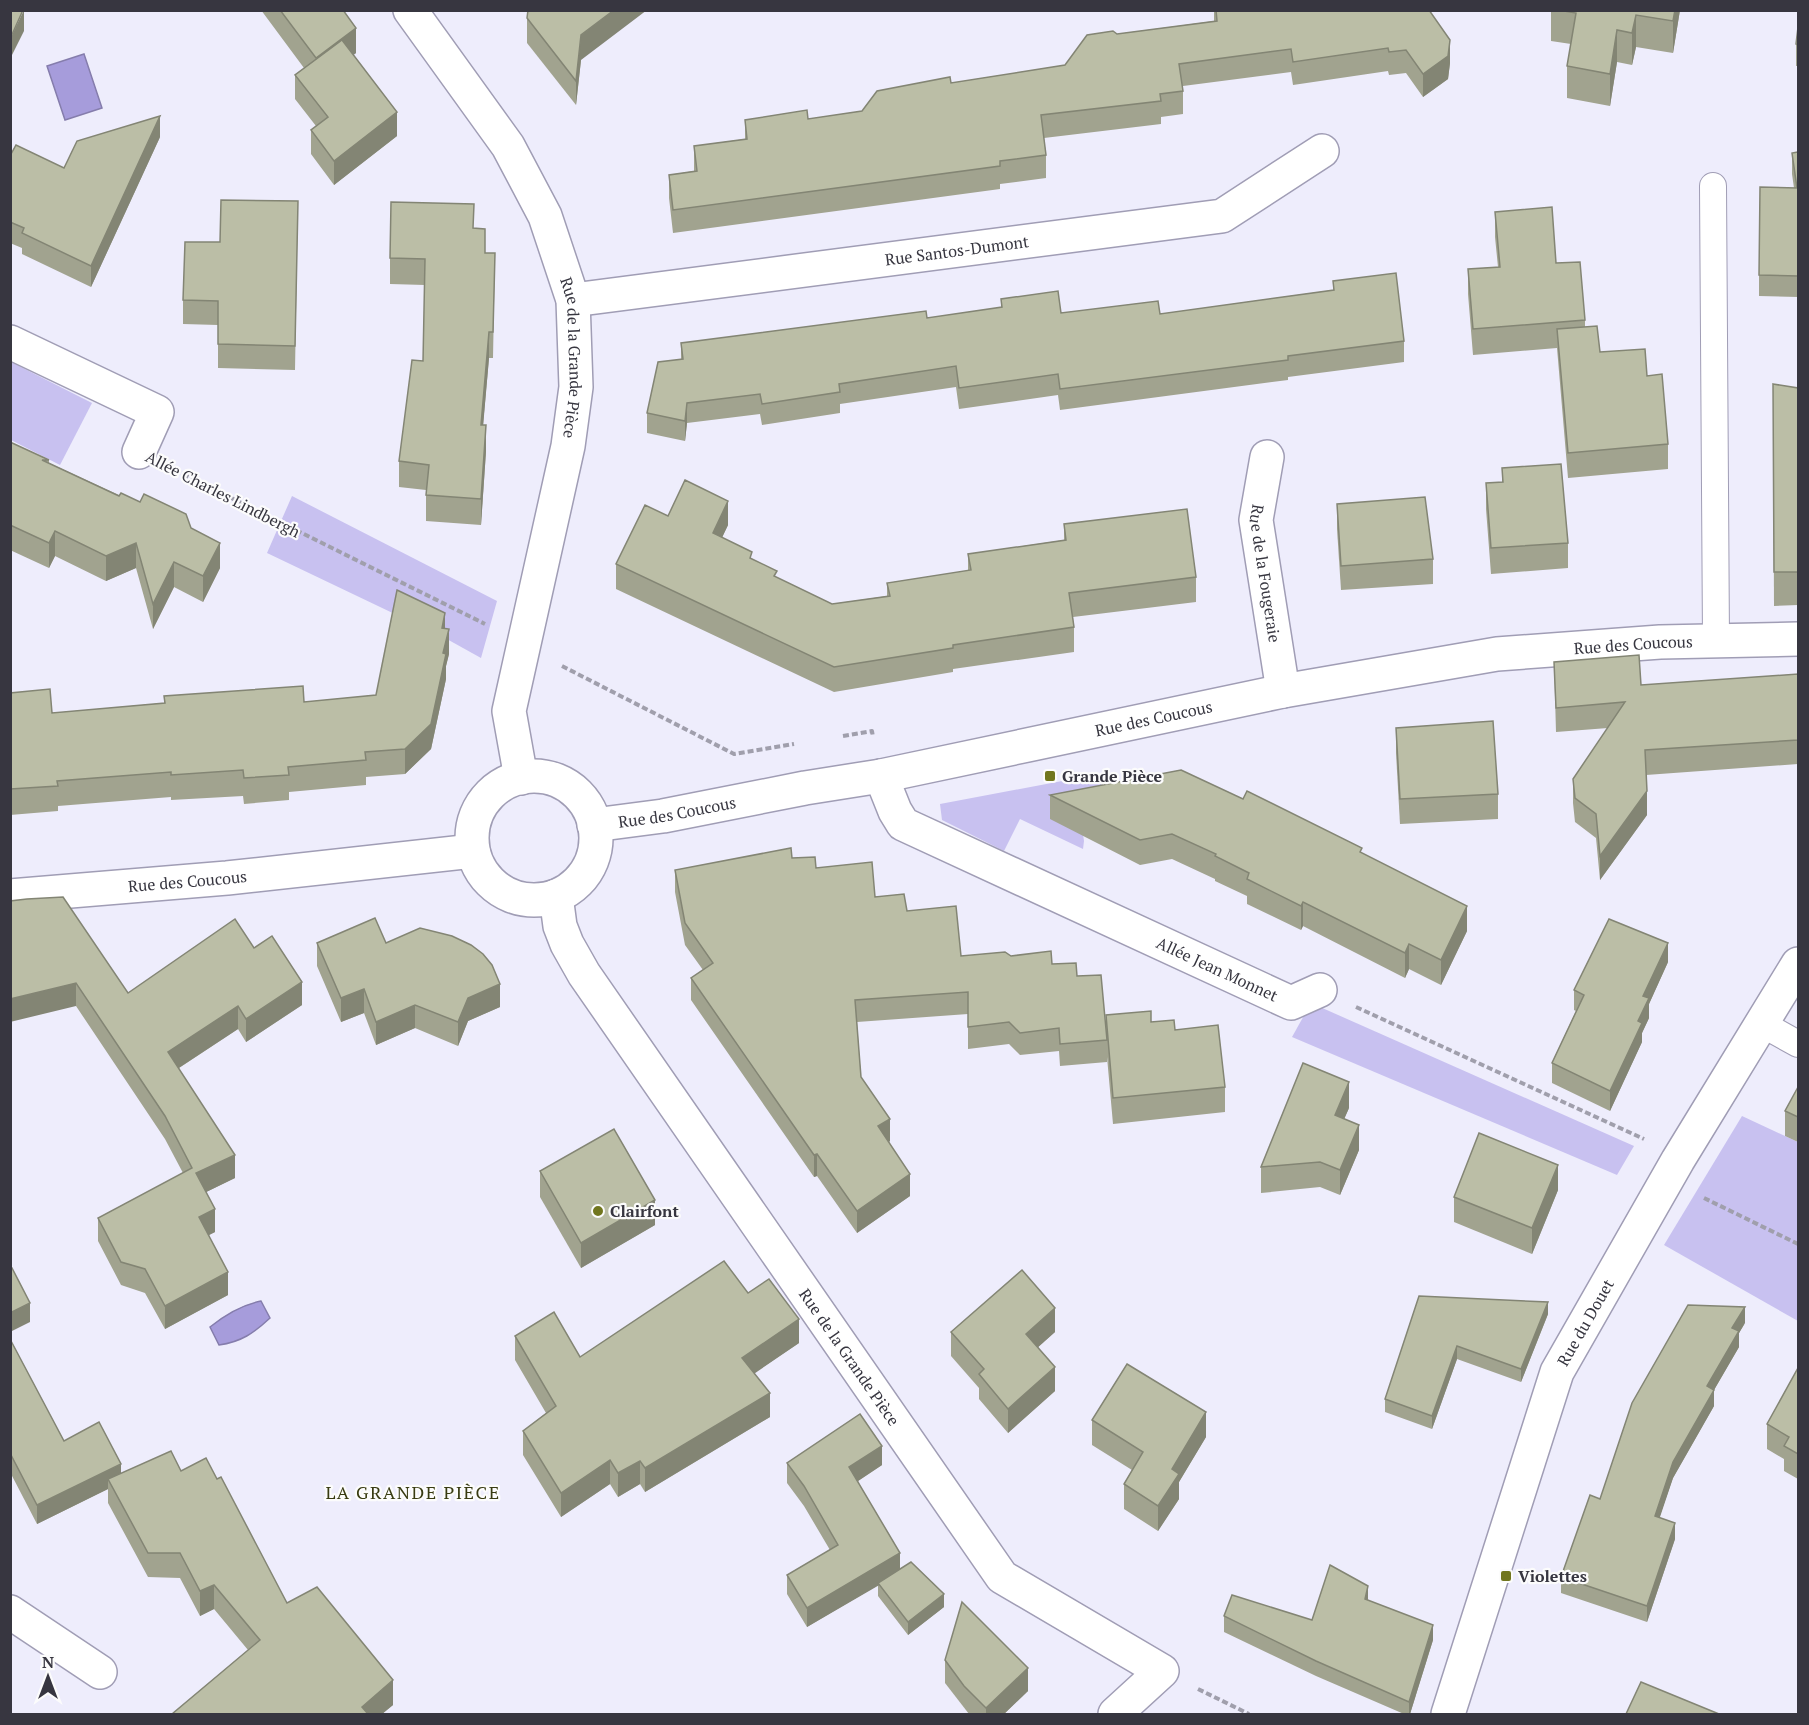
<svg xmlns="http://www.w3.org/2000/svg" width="1809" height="1725" font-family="'PT Serif',serif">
	<rect width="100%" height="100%" fill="#eeedfc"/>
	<g fill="#c8c1f0">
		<path d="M11 362 92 403 60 465 11 440Z"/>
		<path d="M292 496 497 601 481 658 445 638 267 553Z"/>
		<path d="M1099 774 1106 809 1080 814 1084 841 1083 849 1020 819 1004 851 942 820 940 804Z"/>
		<path d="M1311 1003 1634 1146 1617 1175 1292 1037Z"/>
		<path d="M1742 1116 1798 1142V1321L1664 1245Z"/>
	</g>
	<g fill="#a69cdb" stroke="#857dac" stroke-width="1.5">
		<path d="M84 54 102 108 65 120 47 66Z"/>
		<path d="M261 1301 270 1318C254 1333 241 1342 219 1345L210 1327C226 1314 241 1305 261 1301Z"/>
	</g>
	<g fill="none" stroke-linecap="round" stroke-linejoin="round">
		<g stroke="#a09db5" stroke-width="28">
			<g id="service">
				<path d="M1713 186 1716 640"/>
				<path d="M1762 1024 1798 1044"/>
			</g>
		</g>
		<g stroke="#a09db5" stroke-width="36">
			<g id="minor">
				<path id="s1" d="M410 10 508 146 545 216 573 300 576 387 568 446 509 711 521 778"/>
				<path id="s2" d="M573 300 1222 216 1322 151"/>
				<path d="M10 342 157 412 139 452"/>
				<path id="s3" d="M1267 457 1256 520 1283 691"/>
				<path id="s4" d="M881 776 895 811 903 824 1291 1003 1320 990"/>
				<path id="s5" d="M556 896 560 926 567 944 584 974 1002 1577 1162 1671 1115 1714"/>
				<path d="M10 1612 100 1672"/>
			</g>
		</g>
		<g stroke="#a09db5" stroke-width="36">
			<g id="tertiary">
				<circle cx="534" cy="838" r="62"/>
				<path id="s6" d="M594 825 663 816 805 788 881 776 1283 691 1497 654 1660 642 1798 639"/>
				<path id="s7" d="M10 896 227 878 473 851"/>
				<path id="s8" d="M1448 1714 1557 1372 1678 1160 1798 964"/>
			</g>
		</g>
		<g stroke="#a09fac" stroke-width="4" stroke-dasharray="6 3" stroke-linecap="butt">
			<path d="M175 470 485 624"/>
			<path d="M562 666 734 754 794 744"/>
			<path d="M843 736 872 731 873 737"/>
			<path d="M1356 1007 1644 1139"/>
			<path d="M1704 1198 1798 1244"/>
			<path d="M1198 1689 1249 1714"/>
		</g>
		<use href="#service" stroke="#fff" stroke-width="26"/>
		<use href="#minor" stroke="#fff" stroke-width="33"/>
		<use href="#tertiary" stroke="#fff" stroke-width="33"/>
	</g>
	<g fill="#a1a38f">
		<path d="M261 10H343L356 53 353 55 397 136 334 185 311 154V130L316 126 295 99V75L304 68Z"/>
		<path d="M1214 10H1429L1450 63 1448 79 1423 97 1406 73 1389 75 1388 71 1293 85 1291 72 1183 86V114L1161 117V124L1044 138 1046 155V178L1000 184V189L673 233 669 198V175L694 171V146L745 139V120L808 119 862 111 951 83 1065 65 1117 34 1214 21Z"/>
		<path d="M1551 10H1680L1673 53 1636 47 1632 65 1617 62 1610 106 1567 98V66L1571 44 1551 41Z"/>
		<path d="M527 18 581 60 576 105 527 43Z"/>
		<path d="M1798 27V66H1796V44Z"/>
		<path d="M160 137 91 287 22 254V248L10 243V156L64 168Z"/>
		<path d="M1798 152V297L1759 296V275L1794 188 1792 174V153Z"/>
		<path d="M298 201 295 370 218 368V325L183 324V300L220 242Z"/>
		<path d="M1495 212 1556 263 1585 320V327L1600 352 1647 376 1668 444V469L1568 478 1557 348 1473 355 1468 294V269L1498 267 1495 237Z"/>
		<path d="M474 228 485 253H495L493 358H489L483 425 486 451 481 525 426 521V490L399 487V461L423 361 425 285 390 284V258Z"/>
		<path d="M1333 281 1404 341V362L1288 377V380L1060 410 1058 395 959 409 956 387 840 404V413L762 425 760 414 687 423 685 441 647 433V413L681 359V343L927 318 1001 308V299L1061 313 1160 314 1333 290Z"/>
		<path d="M1773 384 1798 388V605L1774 606Z"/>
		<path d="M10 442 49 460V463L191 528 220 568 203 602 174 587 153 629 136 568 106 581 55 556 49 568 10 550Z"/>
		<path d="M1502 468 1568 543V568L1491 574 1486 509V483L1502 482Z"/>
		<path d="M1337 504 1433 559V584L1341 590 1337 529Z"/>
		<path d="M668 516 728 525 722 537 777 578 832 604 887 596V583L968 571V554L1064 540V524L1196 577V602L1073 617 1074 627V652L953 669V672L834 692 616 589V564Z"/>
		<path d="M445 628 449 654 446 666V679L431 749 405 774 366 777V785L289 792V800L244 804 243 796 171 800V797L58 806V811L10 815V693L52 713 164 703V696L304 702 376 695Z"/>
		<path d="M1554 662 1641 685 1798 674V764L1646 775 1647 815 1600 880 1596 838 1575 822 1573 803V779L1608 728 1556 732Z"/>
		<path d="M1396 728 1498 794V819L1400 824 1396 753Z"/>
		<path d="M1050 795 1243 799 1362 853 1467 931 1441 985 1409 969 1405 978 1303 926 1301 930 1247 904V896L1215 881V879L1172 859 1140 865 1050 819Z"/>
		<path d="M792 858 816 868 907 911 961 956H1011L1052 964 1077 976 1106 1025V1015L1151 1022 1175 1030 1225 1087V1112L1113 1124 1107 1057V1062L1060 1066 1059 1051 1020 1055 1009 1044 968 1049V1014L857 1022 861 1077 890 1141 889 1142 910 1196 857 1233 817 1176 814 1177 691 1000V978L703 970 685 945 675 892V870Z"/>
		<path d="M10 901 128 993 254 948 302 1005 246 1042 238 1029 179 1068 235 1178 206 1192 215 1232 209 1235 228 1295 165 1329 145 1293 121 1285 98 1241V1218L183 1173 165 1139 76 1006Z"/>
		<path d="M317 943H386L500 1007 468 1021 458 1046 415 1028 376 1045 364 1013 341 1022 317 966Z"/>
		<path d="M1668 962 1649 1004V1018L1642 1033V1042L1610 1111 1552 1083V1063L1576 1011 1574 1010V990Z"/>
		<path d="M1798 1087V1142L1785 1136V1111Z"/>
		<path d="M1349 1108 1344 1119 1359 1150 1340 1195 1320 1187 1261 1193V1167Z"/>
		<path d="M540 1171 655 1225 581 1268 540 1197Z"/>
		<path d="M1558 1190 1532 1254 1454 1222V1197Z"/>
		<path d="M748 1293 799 1343 754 1373 770 1417 645 1492 640 1484 618 1497 610 1484 561 1517 523 1455V1431L546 1413 515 1360V1336L580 1357Z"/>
		<path d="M1419 1296 1548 1314 1521 1382 1457 1359 1432 1429 1385 1412V1399Z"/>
		<path d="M1745 1323 1739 1333V1347L1714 1390V1406L1673 1478 1659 1518 1675 1539 1647 1622 1561 1593V1577L1600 1499Z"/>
		<path d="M951 1332H1055L1038 1347 1055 1391 1008 1433 979 1399V1388L951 1356Z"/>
		<path d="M10 1339 64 1441 121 1473 181 1471 217 1479 287 1603 393 1705 382 1714H172L248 1650 214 1609 200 1616 180 1578 148 1577 108 1503V1489L37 1524 10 1472Z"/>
		<path d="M1798 1368V1479L1784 1471V1459L1767 1449V1424Z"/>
		<path d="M1092 1420 1206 1437 1179 1482V1499L1158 1531 1124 1509V1484L1132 1470 1092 1445Z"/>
		<path d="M787 1463 882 1465 858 1481 900 1569 944 1607 908 1635 878 1596V1585L807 1627 787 1594V1575L830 1550 804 1506 787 1483Z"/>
		<path d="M1368 1601 1433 1640 1410 1714H1404L1316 1676 1224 1632V1616L1312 1620Z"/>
		<path d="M945 1660 1028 1691 1004 1714H969L945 1683Z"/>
	</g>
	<g fill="#838574">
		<path d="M24 10V31L10 59V39Z"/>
		<path d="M614 10H647L581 60 576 105V81L581 35Z"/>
		<path d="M1675 10H1680L1673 53V21Z"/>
		<path d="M1636 15V47L1632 65V33Z"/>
		<path d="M356 28V53L316 83V58Z"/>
		<path d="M1617 30V62L1610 106V74Z"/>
		<path d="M1450 40V63L1448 79 1423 97V74Z"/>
		<path d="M12 87V108L10 111V91Z"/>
		<path d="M397 112V136L334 185V161Z"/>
		<path d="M160 116V137L91 287V266Z"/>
		<path d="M489 332V358L481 450V425Z"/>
		<path d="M687 403V423L685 441V421Z"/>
		<path d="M486 425V451L481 525V499Z"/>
		<path d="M728 501V525L713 557V533Z"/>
		<path d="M55 531V556L49 568V543Z"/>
		<path d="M136 543V568L106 581V556Z"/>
		<path d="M220 543V568L203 602V576Z"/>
		<path d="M174 562V587L153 629V604Z"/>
		<path d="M445 613V638L442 628Z"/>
		<path d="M449 629V654L446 666V679L431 749 405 774V749L443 653Z"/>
		<path d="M1647 791V815L1600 880V856Z"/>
		<path d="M1303 902V926L1301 930V906Z"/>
		<path d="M1467 906V931L1441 985V960Z"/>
		<path d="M1668 943V962L1649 1004V1018L1642 1033V1042L1610 1111V1091L1638 1021 1643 996Z"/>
		<path d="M1409 944V969L1405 978V953Z"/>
		<path d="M302 982V1005L246 1042V1019Z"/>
		<path d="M76 983V1006L10 1022V999Z"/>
		<path d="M500 984V1007L468 1021 458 1046V1022L468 998Z"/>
		<path d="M364 989V1013L341 1022V998Z"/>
		<path d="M415 1005V1028L376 1045V1022Z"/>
		<path d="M238 1006V1029L168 1075V1052Z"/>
		<path d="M1349 1082V1108L1335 1140V1115Z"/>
		<path d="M890 1119V1141L878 1148V1126Z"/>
		<path d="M1359 1125V1150L1340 1195V1170Z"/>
		<path d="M817 1154V1176L814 1177V1155Z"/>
		<path d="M235 1155V1178L196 1197V1173Z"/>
		<path d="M1558 1165V1190L1532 1254V1228Z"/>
		<path d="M910 1174V1196L857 1233V1211Z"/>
		<path d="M655 1200V1225L581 1268V1243Z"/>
		<path d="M215 1209V1232L199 1240V1217Z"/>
		<path d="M228 1272V1295L165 1329V1306Z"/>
		<path d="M1548 1302V1314L1521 1382V1369Z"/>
		<path d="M30 1303V1322L10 1332V1313Z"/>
		<path d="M1745 1307V1323L1739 1333V1347L1707 1402V1386L1732 1328Z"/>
		<path d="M1055 1308V1332L1026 1358V1334Z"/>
		<path d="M799 1319V1343L742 1382V1358Z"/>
		<path d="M1457 1346V1359L1432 1429V1416Z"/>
		<path d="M1055 1367V1391L1008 1433V1409Z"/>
		<path d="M1714 1390V1406L1673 1478 1655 1532V1516L1673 1462Z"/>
		<path d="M770 1393V1417L645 1492V1468Z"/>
		<path d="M1206 1412V1437L1179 1482V1499L1158 1531V1506L1172 1469Z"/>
		<path d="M882 1446V1465L849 1487V1467Z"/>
		<path d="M610 1460V1484L561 1517V1493Z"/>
		<path d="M640 1461V1484L618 1497V1473Z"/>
		<path d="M121 1464V1483L108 1479V1489L37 1524V1505Z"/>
		<path d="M1675 1523V1539L1647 1622V1606Z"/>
		<path d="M900 1553V1573L807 1627V1608Z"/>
		<path d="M214 1585V1609L200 1616V1591Z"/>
		<path d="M1368 1586V1602L1365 1599Z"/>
		<path d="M944 1594V1607L908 1635V1622Z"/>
		<path d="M1433 1625V1640L1410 1714H1409V1702Z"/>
		<path d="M1028 1668V1691L1004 1714H986V1708Z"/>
		<path d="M393 1680V1705L382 1714H362V1707Z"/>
	</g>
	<g fill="#bbbea6" stroke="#838574" stroke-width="1.5">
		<path d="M10 10H23L10 39Z"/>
		<path d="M280 10H343L356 28 316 58Z"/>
		<path d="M528 10H614L581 35 576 81 527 18Z"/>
		<path d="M1216 10H1429L1450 40 1448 56 1423 74 1406 50 1389 52 1388 48 1293 62 1291 49 1179 64 1183 91 1160 94 1161 101 1041 115 1046 155 1000 161V166L673 210 669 175 697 171 694 146 747 139 745 120 807 110 808 119 862 111 877 91 950 77 951 83 1065 65 1087 35 1113 31 1117 34 1217 21Z"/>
		<path d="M1558 10H1675L1673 21 1636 15 1632 33 1617 30 1610 74 1567 66 1576 13Z"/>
		<path d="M1798 27V45L1796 44Z"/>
		<path d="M342 40 397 112 334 161 311 130 328 117 295 75Z"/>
		<path d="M160 116 91 266 22 233 24 228 10 222V156L16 145 64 168 77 141Z"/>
		<path d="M1798 152V276L1759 275 1760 187 1797 188 1792 153Z"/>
		<path d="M221 200 298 201 295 346 218 344V301L183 300 185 242H220Z"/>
		<path d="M391 202 474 204 473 228 485 229V253H495L493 332H489L481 425H486L481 499 426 495 429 465 399 461 412 360 423 361 425 259 390 258Z"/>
		<path d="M1552 207 1556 263 1580 262 1585 320 1473 329 1468 269 1500 267 1495 212Z"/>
		<path d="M1396 273 1404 341 1288 356V360L1060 389 1058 374 959 388 956 366 839 384 840 392 762 404 760 394 687 403 685 421 647 413 658 362 683 359 681 343 926 311 927 318 1002 307 1001 299 1058 291 1061 313 1158 301 1160 314 1334 290 1333 281Z"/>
		<path d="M1597 326 1600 352 1645 349 1647 376 1662 374 1668 444 1568 453 1557 329Z"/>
		<path d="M1773 384 1798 388V572H1774Z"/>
		<path d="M10 442 49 460H42L119 496 121 493 140 502 144 494 186 514 191 528 220 543 203 576 174 562 153 604 136 543 106 556 55 531 49 543 10 525Z"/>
		<path d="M1561 464 1568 543 1491 548 1486 483 1503 482 1502 468Z"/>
		<path d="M685 480 728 501 713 533 752 552 750 558 777 571 774 576 832 604 890 596 887 583 971 570 968 554 1066 540 1064 524 1187 509 1196 577 1069 593 1074 627 953 645V648L834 667 616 564 645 505 668 516Z"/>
		<path d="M1425 497 1433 559 1341 566 1337 504Z"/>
		<path d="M397 590 445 613 442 628 449 629 443 653 446 654 431 724 405 749 365 752 366 760 288 767 289 775 244 778 243 770 171 775V772L57 781 58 786 10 789V693L50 689 52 713 165 703 164 696 303 686 304 702 376 695Z"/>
		<path d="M1639 655 1641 685 1798 674V740L1645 750 1647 791 1600 856 1596 814 1575 798 1573 779 1625 702 1556 708 1554 662Z"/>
		<path d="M1493 721 1498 794 1400 799 1396 728Z"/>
		<path d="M1181 770 1243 799 1247 791 1362 848 1360 852 1467 906 1441 960 1409 944 1405 953 1303 902 1301 906 1247 879 1249 873 1215 856 1216 854 1172 834 1140 840 1050 795Z"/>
		<path d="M791 848 792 858 815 857 816 868 872 862 875 897 904 894 907 911 956 906 961 956 1005 952 1011 956 1051 951 1052 964 1076 963 1077 976 1101 975 1107 1040 1060 1044 1059 1028 1020 1033 1009 1022 968 1027V992L855 1000 861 1077 890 1119 878 1126 910 1174 857 1211 817 1154 814 1155 691 978 713 963 685 923 675 870Z"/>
		<path d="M63 897 128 993 235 919 254 948 272 936 302 982 246 1019 238 1006 168 1052 235 1155 196 1173 215 1209 199 1217 228 1272 165 1306 145 1269 121 1262 98 1218 192 1168 165 1116 76 983 10 999V901L27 899Z"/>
		<path d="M375 918 386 943 420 928 452 936 471 945 483 954 492 965 500 984 468 998 458 1022 415 1005 376 1022 364 989 341 998 317 943Z"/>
		<path d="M1609 919 1668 943 1643 996 1649 998 1638 1021 1642 1023 1610 1091 1552 1063 1584 995 1574 990Z"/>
		<path d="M1151 1011V1022L1174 1020 1175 1030 1218 1025 1225 1087 1113 1098 1106 1015Z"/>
		<path d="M1303 1063 1349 1082 1335 1115 1359 1125 1340 1170 1320 1162 1261 1167Z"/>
		<path d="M1798 1087V1117L1785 1111Z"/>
		<path d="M614 1129 655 1200 581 1243 540 1171Z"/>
		<path d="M1479 1133 1558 1165 1532 1228 1454 1197Z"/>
		<path d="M724 1261 748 1293 769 1279 799 1319 742 1358 770 1393 645 1468 640 1461 618 1473 610 1460 561 1493 523 1431 556 1406 515 1336 554 1312 580 1357Z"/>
		<path d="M12 1268 30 1303 10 1313V1269Z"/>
		<path d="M1022 1270 1055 1308 1026 1334 1055 1367 1008 1409 979 1374 984 1369 951 1332Z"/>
		<path d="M1419 1296 1548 1302 1521 1369 1457 1346 1432 1416 1385 1399Z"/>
		<path d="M1688 1305 1745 1307 1732 1328 1739 1331 1707 1386 1714 1390 1673 1462 1655 1516 1675 1523 1647 1606 1561 1577 1590 1495 1600 1499 1632 1403Z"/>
		<path d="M10 1339 64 1441 99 1422 121 1464 37 1505 10 1453Z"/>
		<path d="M1127 1364 1206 1412 1172 1469 1179 1474 1158 1506 1124 1484 1143 1452 1092 1420Z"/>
		<path d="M1798 1368V1454L1784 1446 1789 1437 1767 1424Z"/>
		<path d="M860 1414 882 1446 849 1467 900 1553 807 1608 787 1575 838 1545 804 1486 787 1463Z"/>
		<path d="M171 1451 181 1471 206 1458 217 1479 221 1477 287 1603 317 1587 393 1680 362 1707 368 1714H172L260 1640 214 1585 200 1591 180 1553H148L108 1479Z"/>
		<path d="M911 1562 944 1594 908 1622 878 1583Z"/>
		<path d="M1330 1565 1368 1586 1365 1599 1433 1625 1409 1702 1316 1661 1224 1616 1232 1595 1312 1620Z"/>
		<path d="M962 1602 1028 1668 986 1708 964 1686 945 1660Z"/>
		<path d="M1641 1682 1719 1714H1626Z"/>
	</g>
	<g fill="#71761e" stroke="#fcfcfc" stroke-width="2">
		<rect x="1044" y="770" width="12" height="12" rx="3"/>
		<circle cx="598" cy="1211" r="6"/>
		<rect x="1500" y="1570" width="12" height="12" rx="3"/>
	</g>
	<g text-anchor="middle" stroke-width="4.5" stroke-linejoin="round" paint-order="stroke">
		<g font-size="16" fill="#373640" stroke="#fcfcfc">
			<text dy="6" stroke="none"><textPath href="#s2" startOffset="387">Rue Santos-Dumont</textPath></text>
			<text dy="6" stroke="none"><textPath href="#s1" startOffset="393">Rue de la Grande Pièce</textPath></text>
			<text transform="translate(223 494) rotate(27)" y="6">Allée Charles Lindbergh</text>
			<text dy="6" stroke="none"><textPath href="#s3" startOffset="118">Rue de la Fougeraie</textPath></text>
			<text dy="6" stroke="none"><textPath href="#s6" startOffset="1056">Rue des Coucous</textPath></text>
			<text dy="6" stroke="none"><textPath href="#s6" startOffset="570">Rue des Coucous</textPath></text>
			<text dy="6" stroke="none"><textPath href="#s6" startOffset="84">Rue des Coucous</textPath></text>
			<text dy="6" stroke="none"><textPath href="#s7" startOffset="178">Rue des Coucous</textPath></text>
			<text dy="6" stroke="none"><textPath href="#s4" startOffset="399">Allée Jean Monnet</textPath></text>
			<text dy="6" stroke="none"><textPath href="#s8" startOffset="416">Rue du Douet</textPath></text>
			<text dy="6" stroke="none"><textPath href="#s5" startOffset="550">Rue de la Grande Pièce</textPath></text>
		</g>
		<g font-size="16" font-weight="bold" fill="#373640" stroke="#fcfcfc" text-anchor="start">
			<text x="1062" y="782">Grande Pièce</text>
			<text x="610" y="1217">Clairfont</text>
			<text x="1518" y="1582">Violettes</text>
		</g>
		<g font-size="18" letter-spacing="1.5" fill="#383b12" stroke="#fcfcfc">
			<text x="413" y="1499">LA GRANDE PIÈCE</text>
		</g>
	</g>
	<rect width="1809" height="1725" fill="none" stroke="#373640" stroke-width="24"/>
	<g transform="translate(48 1677)" stroke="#fcfcfc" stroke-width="4.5" paint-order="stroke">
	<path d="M0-4.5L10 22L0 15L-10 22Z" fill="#373640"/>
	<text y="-9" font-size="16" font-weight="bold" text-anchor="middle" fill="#373640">N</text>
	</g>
</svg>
